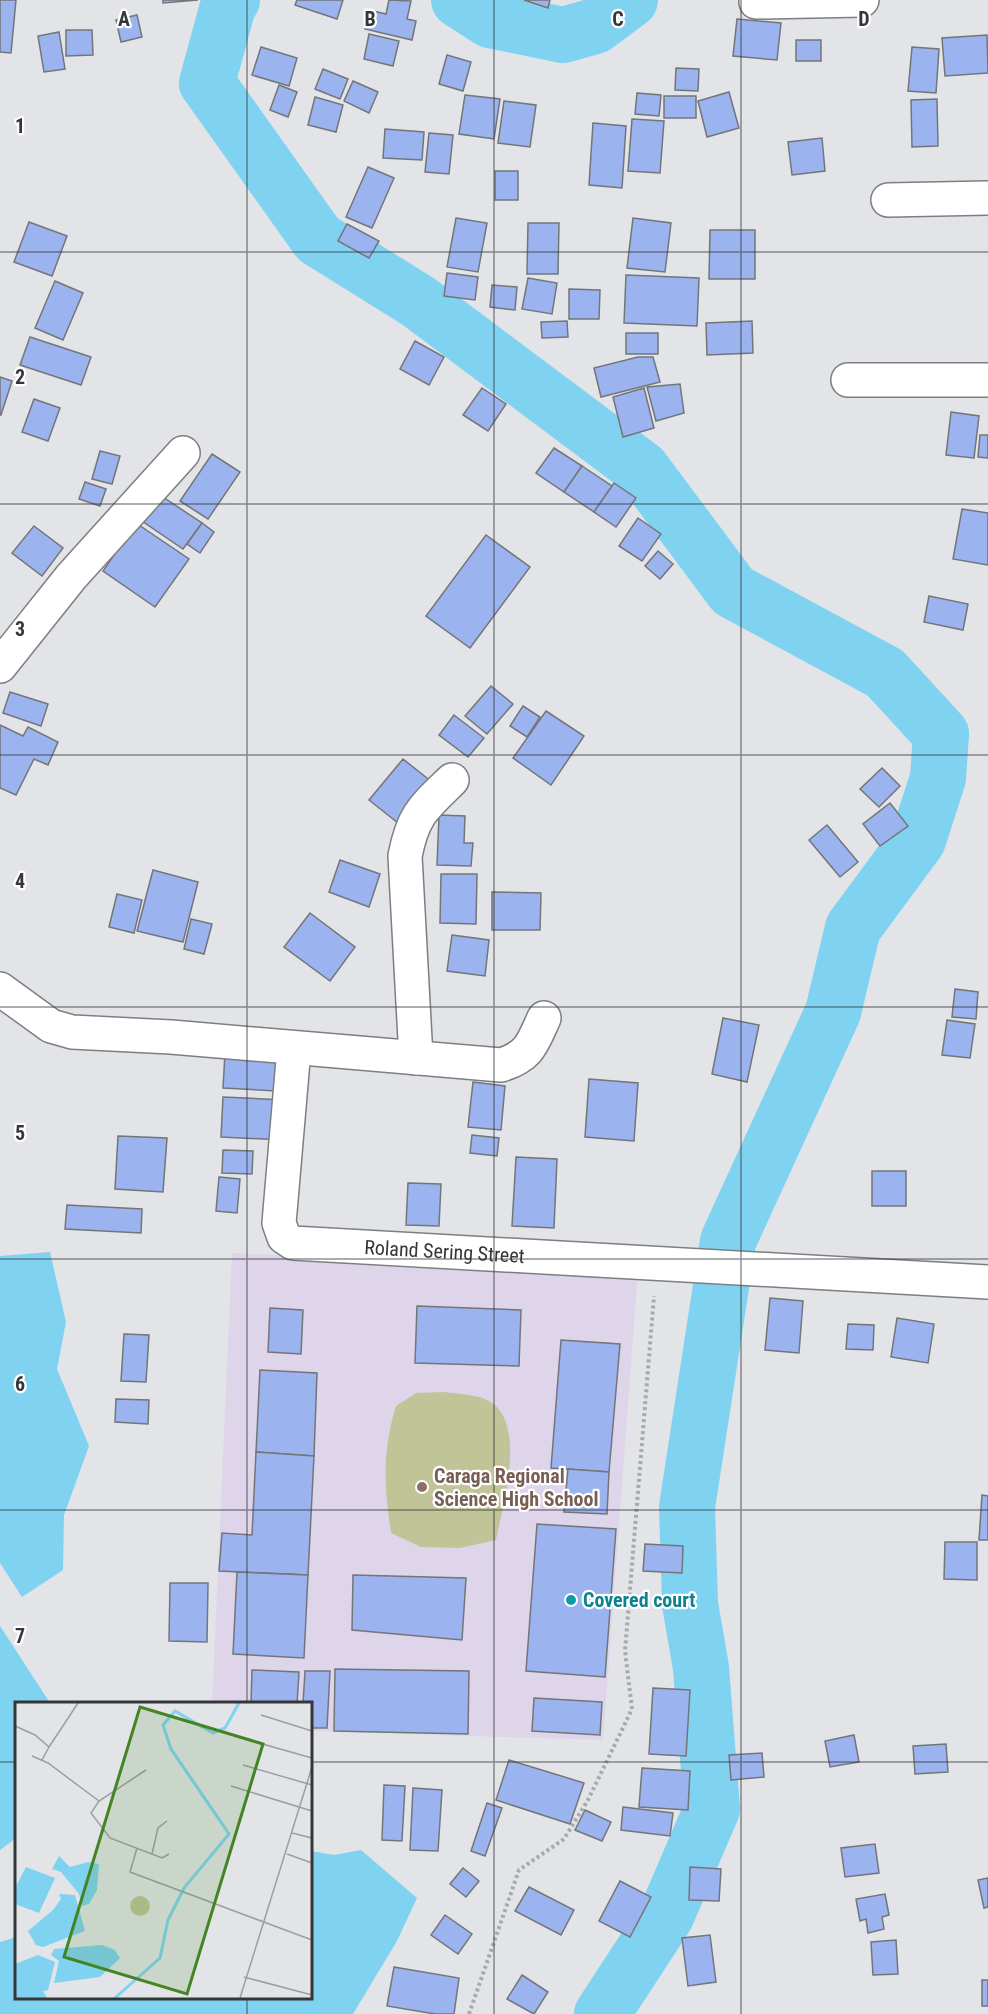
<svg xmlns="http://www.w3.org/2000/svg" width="988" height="2014" font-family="'Roboto Condensed',sans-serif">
	<rect width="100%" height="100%" fill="#e2e4e8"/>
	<path fill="#dfd5ea" d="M232 1253 638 1270 603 1740 311 1731 310 1704H212Z"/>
	<path fill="#c0c497" d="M443 1392C458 1394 484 1394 496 1406 524 1434 503 1505 496 1540L460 1548 421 1547 391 1533C384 1486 382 1452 396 1406L416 1393Z"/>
	<g fill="#7fd3f0">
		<path d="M50 1252 66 1322 57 1369 89 1446 64 1515 63 1570 22 1597 0 1563V1256Z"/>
		<path d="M0 1626 50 1703 16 1704V1838L0 1850Z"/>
		<path d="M361 1850 417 1898 397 1941 353 2014H0V1942L16 1937V1998H310L311 1851 334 1855Z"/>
	</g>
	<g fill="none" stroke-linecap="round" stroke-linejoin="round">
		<g stroke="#7fd3f0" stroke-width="56">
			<path d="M232 0 228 6 207 83 318 239 419 302 642 469 733 591 885 673 941 734 938 778 918 840 853 928 833 1012 728 1241 687 1507 690 1604 701 1668 712 1809 666 1916 602 2014"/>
			<path d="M459 0 490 20 563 35 595 26 630 0"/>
		</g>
	</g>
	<g fill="#9bb3ef" stroke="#737579" stroke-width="1.5">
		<path d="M0 0H16L11 53 0 52Z"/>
		<path d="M163 0H198L163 3Z"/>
		<path d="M297 0H343L337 19 295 5Z"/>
		<path d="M389 0 411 1 407 19 416 21 412 40 365 29 369 10 386 14Z"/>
		<path d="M524 0H550L548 8Z"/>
		<path d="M137 15 142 37 121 42 116 20Z"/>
		<path d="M737 19 781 23 777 60 733 56Z"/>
		<path d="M66 30H92L93 55 66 56Z"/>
		<path d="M59 32 65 69 44 72 38 36Z"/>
		<path d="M369 34 399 41 393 66 364 59Z"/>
		<path d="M987 35 988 73 945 76 942 38Z"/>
		<rect x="796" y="40" width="25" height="21"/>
		<path d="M261 47 297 58 289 86 252 75Z"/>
		<path d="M912 47 939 49 936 93 908 91Z"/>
		<path d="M447 55 471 62 463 91 439 84Z"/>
		<path d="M676 68 699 69 698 91 675 90Z"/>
		<path d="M323 69 348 79 340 99 315 89Z"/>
		<path d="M353 81 378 92 369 113 344 101Z"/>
		<path d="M279 85 297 92 288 117 270 110Z"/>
		<path d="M729 92 739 128 707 137 698 101Z"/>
		<path d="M637 93 661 95 659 116 635 114Z"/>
		<path d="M465 95 500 99 494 139 459 134Z"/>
		<rect x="664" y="96" width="32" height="22"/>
		<path d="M315 97 343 105 336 132 308 125Z"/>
		<path d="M937 99 938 146 912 147 911 100Z"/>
		<path d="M504 101 536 105 530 147 498 143Z"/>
		<path d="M632 119 664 121 660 173 628 171Z"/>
		<path d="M593 123 626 126 622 188 589 185Z"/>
		<path d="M385 129 424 132 422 160 383 158Z"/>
		<path d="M429 133 453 135 449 174 425 172Z"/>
		<path d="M822 138 825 171 792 175 788 142Z"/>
		<path d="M368 167 394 178 372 228 346 217Z"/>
		<rect x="495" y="171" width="23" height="29"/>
		<path d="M456 218 487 223 478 272 447 267Z"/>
		<path d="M633 218 671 223 665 272 627 268Z"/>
		<path d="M29 222 67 236 52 276 14 262Z"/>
		<path d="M528 223H559L558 274H527Z"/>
		<path d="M347 224 379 241 369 258 338 241Z"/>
		<path d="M710 230H755V279H709Z"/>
		<path d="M447 273 478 277 475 300 444 296Z"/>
		<path d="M626 275 699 278 697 326 624 323Z"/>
		<path d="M528 278 557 283 552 314 522 309Z"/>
		<path d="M55 281 83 293 63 340 35 328Z"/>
		<path d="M492 285 517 287 515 310 490 307Z"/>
		<path d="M569 289 600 290 599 319H569Z"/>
		<path d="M567 321 568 337 542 338 541 322Z"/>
		<path d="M752 321 753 353 707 355 706 323Z"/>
		<rect x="626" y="333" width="32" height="21"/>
		<path d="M30 337 91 357 81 385 20 365Z"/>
		<path d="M415 341 444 357 429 385 400 369Z"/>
		<path d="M638 357H653L660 382 601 397 594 368Z"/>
		<path d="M0 377 12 381 1 415H0Z"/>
		<path d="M680 384 684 413 656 421 647 387Z"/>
		<path d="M482 388 506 404 488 431 463 415Z"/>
		<path d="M644 388 654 428 623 437 613 397Z"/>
		<path d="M34 399 60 408 48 441 22 432Z"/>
		<path d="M951 412 979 416 974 458 946 455Z"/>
		<path d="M980 435H988V458L978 457Z"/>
		<path d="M554 448 582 466 564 492 536 473Z"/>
		<path d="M100 451 120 456 112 484 92 479Z"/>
		<path d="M212 454 240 472 208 519 180 501Z"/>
		<path d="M582 466 612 486 594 512 564 492Z"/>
		<path d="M85 482 106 489 100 506 79 499Z"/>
		<path d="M614 483 636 498 616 527 594 512Z"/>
		<path d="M160 495 202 523 183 549 142 521Z"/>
		<path d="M962 509 988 513V565L953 559Z"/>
		<path d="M638 518 661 534 642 561 619 546Z"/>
		<path d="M136 523 189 559 155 607 103 571Z"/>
		<path d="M202 523 214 532 200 553 187 544Z"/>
		<path d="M34 526 63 548 42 576 12 553Z"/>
		<path d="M486 535 530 567 470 648 426 616Z"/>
		<path d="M658 551 673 564 660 579 645 566Z"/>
		<path d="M929 596 968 604 963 630 924 622Z"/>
		<path d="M491 686 513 704 487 734 465 716Z"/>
		<path d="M10 692 48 704 41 726 3 713Z"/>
		<path d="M523 706 540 717 527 737 510 726Z"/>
		<path d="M546 711 584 736 551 785 513 758Z"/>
		<path d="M454 715 484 738 468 757 439 735Z"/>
		<path d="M0 725 23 736 28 727 58 742 48 765 34 759 16 795 0 788Z"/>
		<path d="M403 759 432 782 398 823 369 800Z"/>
		<path d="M882 768 900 786 879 807 860 789Z"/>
		<path d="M890 803 908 826 880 846 863 824Z"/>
		<path d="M439 815 465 816 464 843H473L471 866 437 865Z"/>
		<path d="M827 825 858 862 840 877 809 840Z"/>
		<path d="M340 860 380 874 369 907 329 892Z"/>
		<path d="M153 870 198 882 183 942 137 931Z"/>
		<path d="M441 874H477L476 924 440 923Z"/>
		<path d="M492 892 541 893 540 930H492Z"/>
		<path d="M117 894 142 900 134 933 109 927Z"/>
		<path d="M310 913 355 947 330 981 284 947Z"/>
		<path d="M191 919 212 924 204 954 184 949Z"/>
		<path d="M452 935 489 940 485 976 447 971Z"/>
		<path d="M955 989 978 992 976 1019 952 1017Z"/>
		<path d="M723 1018 759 1025 747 1082 712 1074Z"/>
		<path d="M947 1020 975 1024 970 1058 942 1055Z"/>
		<path d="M225 1053 277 1056 276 1091 223 1088Z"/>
		<path d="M589 1079 638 1083 634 1141 585 1137Z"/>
		<path d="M473 1082 505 1086 501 1130 468 1127Z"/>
		<path d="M223 1097 284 1100 282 1140 221 1137Z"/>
		<path d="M472 1135 499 1138 497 1156 470 1153Z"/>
		<path d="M118 1136 167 1138 163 1192 115 1189Z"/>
		<path d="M223 1150 253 1151 252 1174 222 1173Z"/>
		<path d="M516 1157 557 1159 554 1228 512 1226Z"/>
		<rect x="872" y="1171" width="34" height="35"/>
		<path d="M219 1177 240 1179 237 1213 216 1211Z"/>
		<path d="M408 1183 441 1184 439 1226 406 1225Z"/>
		<path d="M67 1205 142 1209 141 1233 65 1229Z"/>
		<path d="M770 1298 803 1301 799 1353 765 1350Z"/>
		<path d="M417 1306 521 1310 519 1366 415 1363Z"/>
		<path d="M270 1308 303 1310 301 1354 268 1352Z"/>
		<path d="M897 1318 934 1324 928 1363 891 1357Z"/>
		<path d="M848 1324 874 1325 873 1350 846 1349Z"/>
		<path d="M124 1334 149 1335 146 1382 121 1381Z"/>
		<path d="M561 1340 620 1344 609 1472 551 1468Z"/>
		<path d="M260 1370 317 1373 314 1456 256 1452Z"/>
		<path d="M116 1399 149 1400 148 1424 115 1422Z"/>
		<path d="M256 1452 314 1456 308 1575 219 1571 222 1533 252 1535Z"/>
		<path d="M568 1469 609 1472 607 1514 564 1512Z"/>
		<path d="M982 1495 988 1496V1540H979Z"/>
		<path d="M537 1524 616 1529 605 1677 526 1671Z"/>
		<path d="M945 1542H977V1580L944 1579Z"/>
		<path d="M645 1544 683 1546 682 1573 643 1571Z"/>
		<path d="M237 1572 308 1575 304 1658 233 1654Z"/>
		<path d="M353 1575 466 1578 462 1640 352 1630Z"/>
		<path d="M170 1583H208L207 1642 169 1641Z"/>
		<path d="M335 1669 469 1671 468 1734 334 1731Z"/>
		<path d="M252 1670 299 1672 297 1704H251Z"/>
		<path d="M305 1671H330L327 1728H310V1704H303Z"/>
		<path d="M653 1688 690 1690 686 1756 649 1754Z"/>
		<path d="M534 1698 602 1702 600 1735 532 1731Z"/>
		<path d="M854 1735 859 1762 830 1767 825 1741Z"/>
		<path d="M946 1744 948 1772 915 1774 913 1746Z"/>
		<path d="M762 1753 764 1777 731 1780 729 1755Z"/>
		<path d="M509 1760 584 1783 570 1824 496 1800Z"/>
		<path d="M642 1768 690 1771 688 1810 639 1807Z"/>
		<path d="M384 1785 405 1786 402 1841 382 1840Z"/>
		<path d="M413 1788 442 1790 438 1851 410 1850Z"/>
		<path d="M487 1803 502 1808 485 1856 471 1851Z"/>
		<path d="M623 1807 673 1813 670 1836 621 1830Z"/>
		<path d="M585 1810 611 1822 602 1841 575 1830Z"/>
		<path d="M875 1844 879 1873 845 1877 841 1848Z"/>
		<path d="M690 1867 721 1869 719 1901 689 1900Z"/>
		<path d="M463 1868 479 1881 466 1897 450 1884Z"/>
		<path d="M988 1878V1907L984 1908 978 1880Z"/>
		<path d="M620 1881 651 1897 630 1937 599 1921Z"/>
		<path d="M529 1887 574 1910 561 1935 515 1911Z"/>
		<path d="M885 1894 889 1915 882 1917 884 1929 868 1933 866 1919 860 1921 856 1899Z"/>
		<path d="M445 1915 472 1934 458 1954 431 1935Z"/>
		<path d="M710 1935 716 1982 688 1986 682 1938Z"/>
		<path d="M896 1940 898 1974 873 1975 871 1942Z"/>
		<path d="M394 1967 459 1978 454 2014H435L387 2006Z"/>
		<path d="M522 1975 548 1992 534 2014 507 1999Z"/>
		<rect x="982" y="1980" width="6" height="26"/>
	</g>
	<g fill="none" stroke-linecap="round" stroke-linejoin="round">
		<g stroke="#7c7e82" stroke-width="36">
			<g id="minor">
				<path d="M756 2 862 0"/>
				<path d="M888 200 988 198"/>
				<path d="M848 380H988"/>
				<path d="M0 666 71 577 183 453"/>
				<path d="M0 989 51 1026 72 1032 171 1037 501 1065C530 1056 532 1044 544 1018"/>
				<path id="s1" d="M294 1049 279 1223 284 1237 293 1243 988 1282"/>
				<path d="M416 1058 405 856C413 815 423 808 452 780"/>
			</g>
		</g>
		<path stroke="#a8a9ad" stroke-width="4" stroke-dasharray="3 3" stroke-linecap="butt" d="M469 2014 519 1870 564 1839 588 1800 632 1709 625 1651 654 1296"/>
		<use href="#minor" stroke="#fff" stroke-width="33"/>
	</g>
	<path fill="none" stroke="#353638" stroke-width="1.5" stroke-opacity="0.55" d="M247 0V1704M494 0V2014M741 0V2014M0 252H988M0 504H988M0 755H988M0 1007H988M0 1259H988M0 1510H988M0 1762H16M310 1762H988M247 1998V2014"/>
	<circle fill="#8d6e63" stroke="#fff" stroke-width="2" cx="422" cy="1487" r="6"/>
	<circle fill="#0f9aa8" stroke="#fff" stroke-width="2" cx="571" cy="1600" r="6"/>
	<g text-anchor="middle" stroke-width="4.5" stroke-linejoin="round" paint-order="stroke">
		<g font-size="20" fill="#353638" stroke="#fff">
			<text dy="7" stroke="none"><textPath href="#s1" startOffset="352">Roland Sering Street</textPath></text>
		</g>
		<g font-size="20" font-weight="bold" fill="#785e54" stroke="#fff" text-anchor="start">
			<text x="434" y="1483">Caraga Regional<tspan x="434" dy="23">Science High School</tspan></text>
		</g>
		<g font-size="20" font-weight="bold" fill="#0d838f" stroke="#fff" text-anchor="start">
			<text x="583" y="1607">Covered court</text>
		</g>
	</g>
	<g transform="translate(15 1702)">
		<rect width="297" height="297" fill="#e2e4e8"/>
		<path d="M115 204a10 10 0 1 1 20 0a10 10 0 1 1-20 0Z" fill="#c0c497"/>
		<path d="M44 154 55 165 73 160 84 162 82 188 74 202 67 204 64 192 46 170 37 167ZM11 165 40 176 24 211 0 202V186ZM44 192 60 193 70 229 28 245 21 243 13 229 38 208 46 197ZM87 243 100 248 105 256 85 275 39 281 44 259 36 253 39 247ZM23 253 40 260 33 288 28 289 32 296H0V262Z" fill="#7fd3f0"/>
		<path fill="none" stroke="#7fd3f0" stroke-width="3" d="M100 296 145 256 153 218 169 186 214 132 156 47 148 23 160 9 198 31 210 26 224 1"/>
		<path fill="none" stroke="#9d9ea2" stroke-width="1.5" d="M246 13 297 29M0 24 20 33 34 45 27 58M219 34 297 56M34 45 63 1M17 54 33 61 84 99M228 63 297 83M131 68 84 99 76 111 95 136 147 156 154 152M216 84 297 109M277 131 297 136M122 146 115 170 297 238M137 152 143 126 152 119M272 152 297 161M229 275 297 293M225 296 297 65"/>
		<path fill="#448424" fill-opacity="0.15" stroke="#448424" stroke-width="3" d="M125 5 248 42 172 292 49 255Z"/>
		<rect width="297" height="297" fill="none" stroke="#353638" stroke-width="3"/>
	</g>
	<g font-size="20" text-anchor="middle" font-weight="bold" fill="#353638" stroke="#fff" stroke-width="4.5" stroke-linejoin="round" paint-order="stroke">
		<text x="124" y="26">A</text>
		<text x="370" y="26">B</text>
		<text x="618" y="26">C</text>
		<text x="864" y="26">D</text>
		<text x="20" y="133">1</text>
		<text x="20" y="384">2</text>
		<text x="20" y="636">3</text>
		<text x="20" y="888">4</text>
		<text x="20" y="1140">5</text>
		<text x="20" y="1391">6</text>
		<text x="20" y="1643">7</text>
	</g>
</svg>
